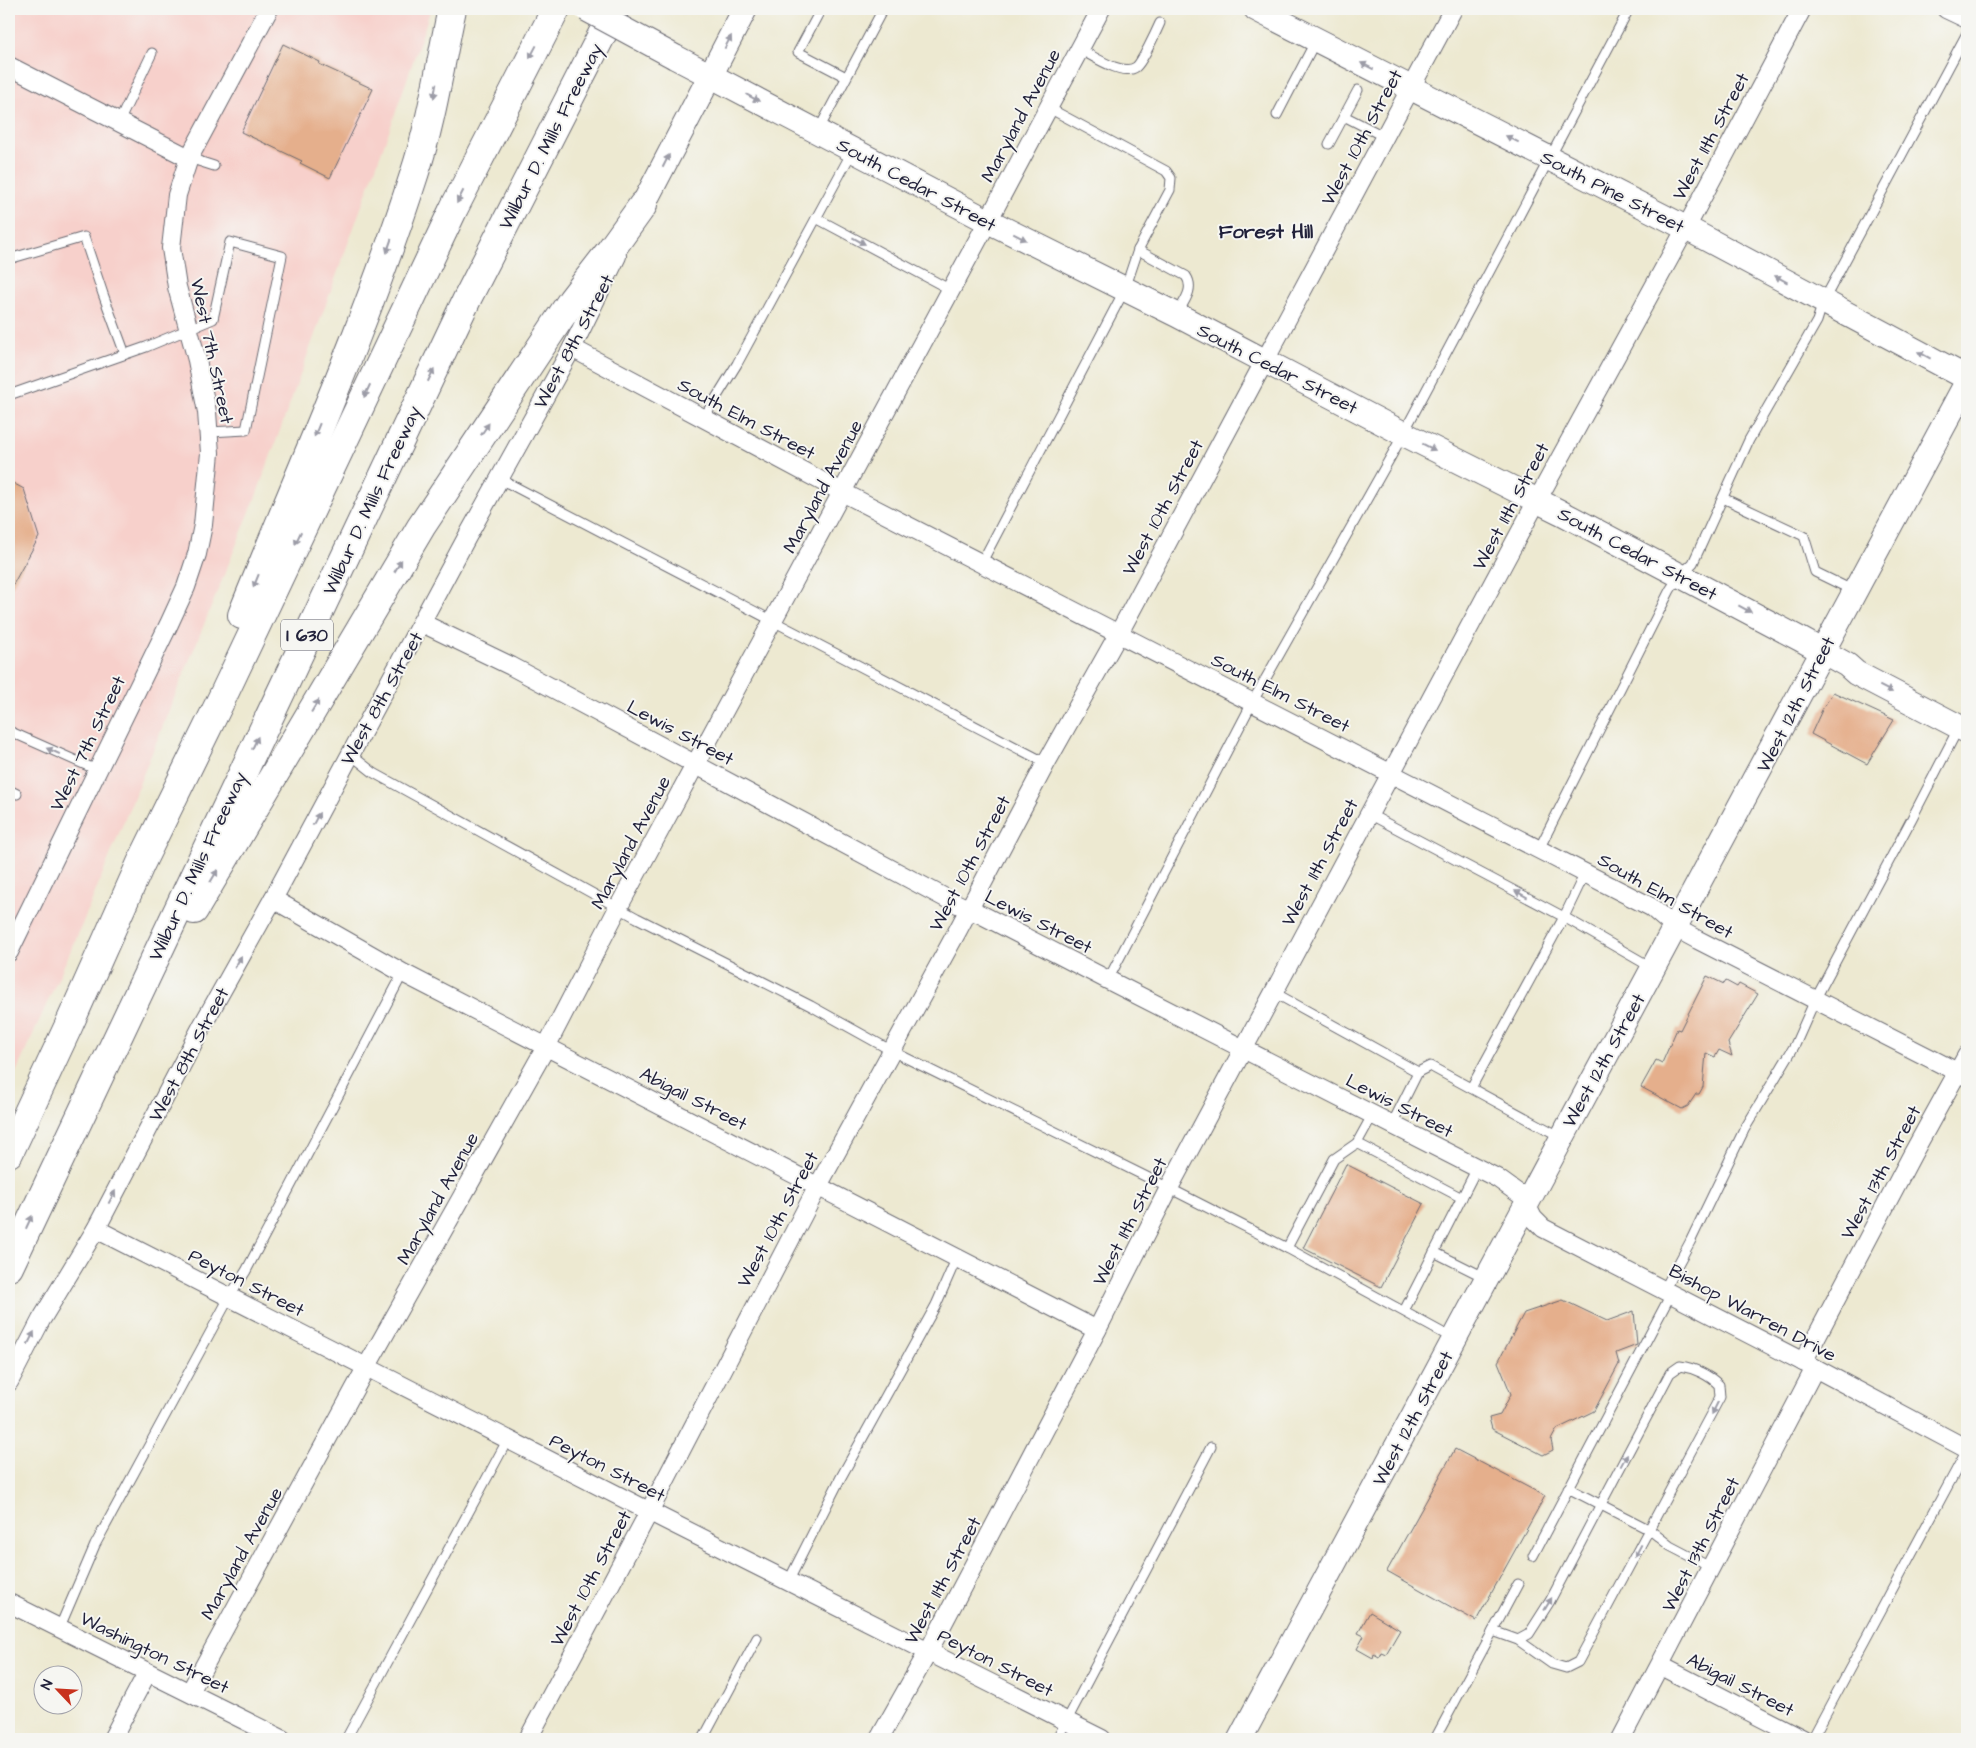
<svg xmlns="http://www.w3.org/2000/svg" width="1976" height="1748" font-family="'Architects Daughter',sans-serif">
	<rect width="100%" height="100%" fill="#f6f6f2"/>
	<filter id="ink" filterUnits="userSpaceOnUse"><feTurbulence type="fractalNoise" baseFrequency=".02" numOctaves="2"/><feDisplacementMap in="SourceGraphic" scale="10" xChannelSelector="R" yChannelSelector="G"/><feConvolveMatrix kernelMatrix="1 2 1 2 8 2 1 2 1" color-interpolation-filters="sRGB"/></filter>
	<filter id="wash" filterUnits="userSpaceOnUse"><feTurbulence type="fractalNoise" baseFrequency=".0096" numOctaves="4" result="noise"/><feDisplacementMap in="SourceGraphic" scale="20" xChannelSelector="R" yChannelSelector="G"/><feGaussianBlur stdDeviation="1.12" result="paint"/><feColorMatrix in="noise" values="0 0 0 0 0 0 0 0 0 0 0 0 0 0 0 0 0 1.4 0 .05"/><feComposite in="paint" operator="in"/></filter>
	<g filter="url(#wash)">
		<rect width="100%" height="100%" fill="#ede9d1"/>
		<path fill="#f7d0cb" d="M9 9H431L393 120 255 499 79 932 9 1088Z"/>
		<g id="blocks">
			<g fill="#e5af8c">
				<path d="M283 44 320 62 319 64 373 89 330 178 300 163 302 161 241 132Z"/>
				<path d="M9 481 24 489 39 537 9 592Z"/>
				<path d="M1833 692 1894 720 1867 764 1811 734 1822 710Z"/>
				<path d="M1707 976 1724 984 1726 981 1737 987 1739 984 1758 994 1728 1043 1732 1056 1719 1050 1715 1057 1706 1053 1703 1087 1699 1094H1696L1688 1106 1682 1109 1641 1087 1656 1060 1662 1063 1677 1029 1680 1030Z"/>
				<path d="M1346 1164 1424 1204 1381 1287 1303 1248Z"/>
				<path d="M1563 1300 1607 1321 1634 1311 1637 1345 1616 1353 1619 1364 1594 1411 1557 1429 1551 1440 1553 1450 1543 1455 1492 1429 1489 1418 1500 1415 1511 1394 1498 1362 1524 1313Z"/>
				<path d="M1455 1449 1545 1496 1476 1621 1387 1571Z"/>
				<path d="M1370 1612 1400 1630 1386 1654 1381 1652 1379 1657 1374 1654 1373 1658 1357 1649 1364 1636 1358 1633Z"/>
			</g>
		</g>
	</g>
	<g filter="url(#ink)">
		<use href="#blocks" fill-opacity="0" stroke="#696870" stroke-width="1"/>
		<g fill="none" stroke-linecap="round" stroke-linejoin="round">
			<g stroke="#696870" stroke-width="11">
				<g id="lane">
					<path d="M821 9 798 52 846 77"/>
					<path d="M1079 49C1092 55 1122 77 1136 67 1142 62 1156 32 1160 23"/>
					<path d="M1047 107 1166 171 1171 178 1170 190 1138 250"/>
					<path d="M1277 115 1316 40"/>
					<path d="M1344 116 1385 137"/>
					<path d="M119 122 152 53"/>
					<path d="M818 131 883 9"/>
					<path d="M1329 144 1358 90"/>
					<path d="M189 158 214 166"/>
					<path d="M816 218 951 290"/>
					<path d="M9 259 84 237 103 294 125 354"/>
					<path d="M9 395 146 347 213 319 230 242 282 256 246 430 210 432"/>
					<path d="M703 419 737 364 852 152"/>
					<path d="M500 479 1046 763"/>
					<path d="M1723 498 1804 536 1815 572 1854 591"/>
					<path d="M982 562 1125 289 1138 250 1186 276C1195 289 1184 301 1177 314"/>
					<path d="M9 731 97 770"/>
					<path d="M350 754 374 773 637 918 811 1006 892 1051 1169 1188 1287 1248 1334 1159 1357 1143 1373 1114"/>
					<path d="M9 790 17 794"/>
					<path d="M1369 814 1564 917 1471 1088"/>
					<path d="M1539 849 1670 590 1680 575 1693 563 1749 440 1817 321 1823 302 1967 33"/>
					<path d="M1585 873 1564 917 1651 967"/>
					<path d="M1108 980 1253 701 1394 451 1629 9"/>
					<path d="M1273 992 1418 1072"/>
					<path d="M1392 1124 1418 1072 1430 1066 1561 1137"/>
					<path d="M1357 1143 1462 1198"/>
					<path d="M1287 1248 1454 1339"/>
					<path d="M1434 1252 1486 1278"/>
					<path d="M1664 1290 1690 1242 1744 1130 1795 1045 1815 1000 1911 820 1959 727"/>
					<path d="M1404 1311 1477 1168"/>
					<path d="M1568 1488 1650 1530 1670 1546 1712 1568"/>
					<path d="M1533 1556 1671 1294"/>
					<path d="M788 1582 840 1479 936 1305 957 1257"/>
					<path d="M59 1629 95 1545 230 1296 246 1271 403 973"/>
					<path d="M1493 1631 1518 1640 1552 1664 1566 1668 1578 1662 1720 1397 1719 1385C1709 1375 1694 1368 1680 1366L1670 1373 1550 1601 1529 1634 1518 1640"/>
					<path d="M346 1739 508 1439"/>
					<path d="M703 1739 757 1638"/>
					<path d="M1057 1739 1211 1447"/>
					<path d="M1435 1739 1518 1584"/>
					<path d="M1812 1739 1967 1450"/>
				</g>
			</g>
			<g stroke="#696870" stroke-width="20">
				<g id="street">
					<path d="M1946 9 1967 19"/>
					<path d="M9 66 189 158"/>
					<path d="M572 348 842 492 1651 907 1674 927 1698 940 1967 1077"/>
					<path d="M422 623 511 666 951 901 984 916 1108 980 1497 1178 1522 1196 1533 1218 1543 1228 1815 1368 1967 1449"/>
					<path d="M273 899 403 973 1097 1330"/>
					<path d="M9 952 169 624 186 587 197 554 203 525 210 453 207 412 197 360 177 287 171 248 177 195 189 158 269 9"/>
					<path d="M96 1229 664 1519 1102 1739"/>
					<path d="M1803 1362 1912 1155 1967 1055"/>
					<path d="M9 1382 41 1320 96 1229 202 1026 273 899 467 537 572 348 617 256"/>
					<path d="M9 1603 282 1739"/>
					<path d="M1661 1666 1803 1739"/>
					<path d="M190 1692 367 1366 546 1047 618 908 988 221 1101 9"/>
					<path d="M112 1739 147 1673"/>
					<path d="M528 1739 649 1512 818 1186 958 930 1046 763 1119 633 1453 9"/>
					<path d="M879 1739 928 1652 1097 1330 1169 1188 1546 484 1686 228 1802 9"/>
					<path d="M1621 1739 1815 1368"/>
				</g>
			</g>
			<g stroke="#696870" stroke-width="26">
				<g id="secondary">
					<path d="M1256 9 1686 228 1967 378"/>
					<path d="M675 57 988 221 1177 315 1404 434 1560 512 1802 640 1847 665 1856 673 1967 731"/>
					<path d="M643 205 745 9"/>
					<path d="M1240 1739 1967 382"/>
				</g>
			</g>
			<g stroke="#696870" stroke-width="30">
				<g id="highway">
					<path d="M242 615C301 469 366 325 414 175 432 121 440 64 452 9"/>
					<path d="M194 910 421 527 572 300 610 251 643 205"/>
					<path d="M9 1153 68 1027 141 863 221 700 454 208 556 9"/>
					<path d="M9 1267 468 297 615 9"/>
				</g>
			</g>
			<use href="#lane" stroke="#fff" stroke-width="9"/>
			<use href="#street" stroke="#fff" stroke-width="18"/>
			<use href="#secondary" stroke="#fff" stroke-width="24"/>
			<use href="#highway" stroke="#fff" stroke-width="28"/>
			<g stroke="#696870" stroke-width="26" stroke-linecap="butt">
				<path id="secondary-bridge" d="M586 9 675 57"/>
			</g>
			<use href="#secondary-bridge" stroke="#fff" stroke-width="24"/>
		</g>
		<defs><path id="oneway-solid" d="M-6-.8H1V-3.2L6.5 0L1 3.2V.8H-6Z" transform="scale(1.25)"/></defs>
		<g fill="#9c9ca7">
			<use href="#oneway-solid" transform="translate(728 42) rotate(-62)"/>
			<use href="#oneway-solid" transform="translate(533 52) rotate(118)"/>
			<use href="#oneway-solid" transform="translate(1367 66) rotate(-153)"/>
			<use href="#oneway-solid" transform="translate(435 91) rotate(100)"/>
			<use href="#oneway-solid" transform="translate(753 98) rotate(28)"/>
			<use href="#oneway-solid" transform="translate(1512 139) rotate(-153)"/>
			<use href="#oneway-solid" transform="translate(666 161) rotate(-63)"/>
			<use href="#oneway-solid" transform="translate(460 197) rotate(117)"/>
			<use href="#oneway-solid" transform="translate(1020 237) rotate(26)"/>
			<use href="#oneway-solid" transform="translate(859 241) rotate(28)"/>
			<use href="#oneway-solid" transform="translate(389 246) rotate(109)"/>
			<use href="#oneway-solid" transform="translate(1781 279) rotate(-152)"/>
			<use href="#oneway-solid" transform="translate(1924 355) rotate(-152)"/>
			<use href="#oneway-solid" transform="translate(431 375) rotate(-65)"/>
			<use href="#oneway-solid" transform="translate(367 391) rotate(115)"/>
			<use href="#oneway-solid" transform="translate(485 429) rotate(-56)"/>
			<use href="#oneway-solid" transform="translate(317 430) rotate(112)"/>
			<use href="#oneway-solid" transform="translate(1429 447) rotate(27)"/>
			<use href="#oneway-solid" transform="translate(298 538) rotate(115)"/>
			<use href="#oneway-solid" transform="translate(398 566) rotate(-59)"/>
			<use href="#oneway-solid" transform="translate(256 581) rotate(112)"/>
			<use href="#oneway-solid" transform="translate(1745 609) rotate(28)"/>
			<use href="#oneway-solid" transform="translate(1886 689) rotate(27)"/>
			<use href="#oneway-solid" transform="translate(315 706) rotate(-59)"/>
			<use href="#oneway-solid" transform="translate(255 743) rotate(-65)"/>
			<use href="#oneway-solid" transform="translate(53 751) rotate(-156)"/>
			<use href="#oneway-solid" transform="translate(316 819) rotate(-62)"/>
			<use href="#oneway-solid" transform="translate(214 876) rotate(-59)"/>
			<use href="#oneway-solid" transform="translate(1521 894) rotate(-152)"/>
			<use href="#oneway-solid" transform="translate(238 962) rotate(-61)"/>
			<use href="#oneway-solid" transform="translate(112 1197) rotate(-62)"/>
			<use href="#oneway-solid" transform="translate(29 1222) rotate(-65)"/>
			<use href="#oneway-solid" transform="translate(31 1338) rotate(-63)"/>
			<use href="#oneway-solid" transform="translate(1715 1408) rotate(116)"/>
			<use href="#oneway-solid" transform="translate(1624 1460) rotate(-62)"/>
			<use href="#oneway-solid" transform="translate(1638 1551) rotate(118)"/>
			<use href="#oneway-solid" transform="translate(1548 1604) rotate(-59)"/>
		</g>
	</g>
	<g text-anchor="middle" stroke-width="4" stroke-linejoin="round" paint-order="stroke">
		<rect fill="#f6f6f2" stroke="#626272" stroke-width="1" x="281" y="619.5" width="52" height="31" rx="4"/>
		<g font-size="18" font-weight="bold" fill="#22223b">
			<text x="307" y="641">I 630</text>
		</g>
		<g font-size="19" fill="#22223b" stroke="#f6f6f2">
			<text transform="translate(1020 115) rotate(-62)" y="7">Maryland Avenue</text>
			<text transform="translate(550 136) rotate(-63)" y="7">Wilbur D. Mills Freeway</text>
			<text transform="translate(1710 136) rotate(-62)" y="7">West 11th Street</text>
			<text transform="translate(1361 137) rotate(-62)" y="7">West 10th Street</text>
			<text transform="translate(917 184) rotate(28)" y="7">South Cedar Street</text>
			<text transform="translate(1613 191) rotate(27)" y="7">South Pine Street</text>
			<text transform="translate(573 341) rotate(-62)" y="7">West 8th Street</text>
			<text transform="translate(213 351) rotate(78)" y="7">West 7th Street</text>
			<text transform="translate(1278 368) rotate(27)" y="7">South Cedar Street</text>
			<text transform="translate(747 418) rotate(28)" y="7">South Elm Street</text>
			<text transform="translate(822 486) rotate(-62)" y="7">Maryland Avenue</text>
			<text transform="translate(371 500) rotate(-65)" y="7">Wilbur D. Mills Freeway</text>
			<text transform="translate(1510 506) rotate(-62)" y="7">West 11th Street</text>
			<text transform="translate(1162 507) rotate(-62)" y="7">West 10th Street</text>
			<text transform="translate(1638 553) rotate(28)" y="7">South Cedar Street</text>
			<text transform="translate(1281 692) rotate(27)" y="7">South Elm Street</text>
			<text transform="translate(381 698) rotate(-61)" y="7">West 8th Street</text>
			<text transform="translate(1795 704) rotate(-63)" y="7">West 12th Street</text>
			<text transform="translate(681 732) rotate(28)" y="7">Lewis Street</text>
			<text transform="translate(87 743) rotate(-64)" y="7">West 7th Street</text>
			<text transform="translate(630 842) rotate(-62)" y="7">Maryland Avenue</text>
			<text transform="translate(1319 862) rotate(-62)" y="7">West 11th Street</text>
			<text transform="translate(969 863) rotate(-62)" y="7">West 10th Street</text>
			<text transform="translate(197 866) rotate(-65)" y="7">Wilbur D. Mills Freeway</text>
			<text transform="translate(1666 895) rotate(30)" y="7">South Elm Street</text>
			<text transform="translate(1039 921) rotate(27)" y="7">Lewis Street</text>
			<text transform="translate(188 1054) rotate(-62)" y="7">West 8th Street</text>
			<text transform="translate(1603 1060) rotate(-61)" y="7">West 12th Street</text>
			<text transform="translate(694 1098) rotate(27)" y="7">Abigail Street</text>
			<text transform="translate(1400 1105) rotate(27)" y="7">Lewis Street</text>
			<text transform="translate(1880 1172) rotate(-62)" y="7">West 13th Street</text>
			<text transform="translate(437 1198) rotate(-61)" y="7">Maryland Avenue</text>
			<text transform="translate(777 1219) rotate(-62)" y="7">West 10th Street</text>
			<text transform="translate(1129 1221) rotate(-63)" y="7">West 11th Street</text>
			<text transform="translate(247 1282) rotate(27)" y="7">Peyton Street</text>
			<text transform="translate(1753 1312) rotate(28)" y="7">Bishop Warren Drive</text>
			<text transform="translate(1412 1418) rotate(-62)" y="7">West 12th Street</text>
			<text transform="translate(608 1467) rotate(27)" y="7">Peyton Street</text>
			<text transform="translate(1700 1544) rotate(-63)" y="7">West 13th Street</text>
			<text transform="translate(241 1553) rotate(-61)" y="7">Maryland Avenue</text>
			<text transform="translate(590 1578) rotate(-62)" y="7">West 10th Street</text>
			<text transform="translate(942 1580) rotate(-62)" y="7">West 11th Street</text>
			<text transform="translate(155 1652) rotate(26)" y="7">Washington Street</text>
			<text transform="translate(996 1662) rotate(27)" y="7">Peyton Street</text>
			<text transform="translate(1741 1684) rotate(27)" y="7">Abigail Street</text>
		</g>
		<g font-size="20" font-weight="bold" fill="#22223b" stroke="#f6f6f2">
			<text x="1266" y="238">Forest Hill</text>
		</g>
	</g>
	<rect width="1976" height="1748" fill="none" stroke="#f6f6f2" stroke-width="30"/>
	<g transform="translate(58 1690) rotate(295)"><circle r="24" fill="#f6f6f2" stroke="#a1a1a9"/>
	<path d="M0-4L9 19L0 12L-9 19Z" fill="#c8321e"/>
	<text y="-8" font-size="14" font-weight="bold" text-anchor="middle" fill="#22223b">N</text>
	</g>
</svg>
